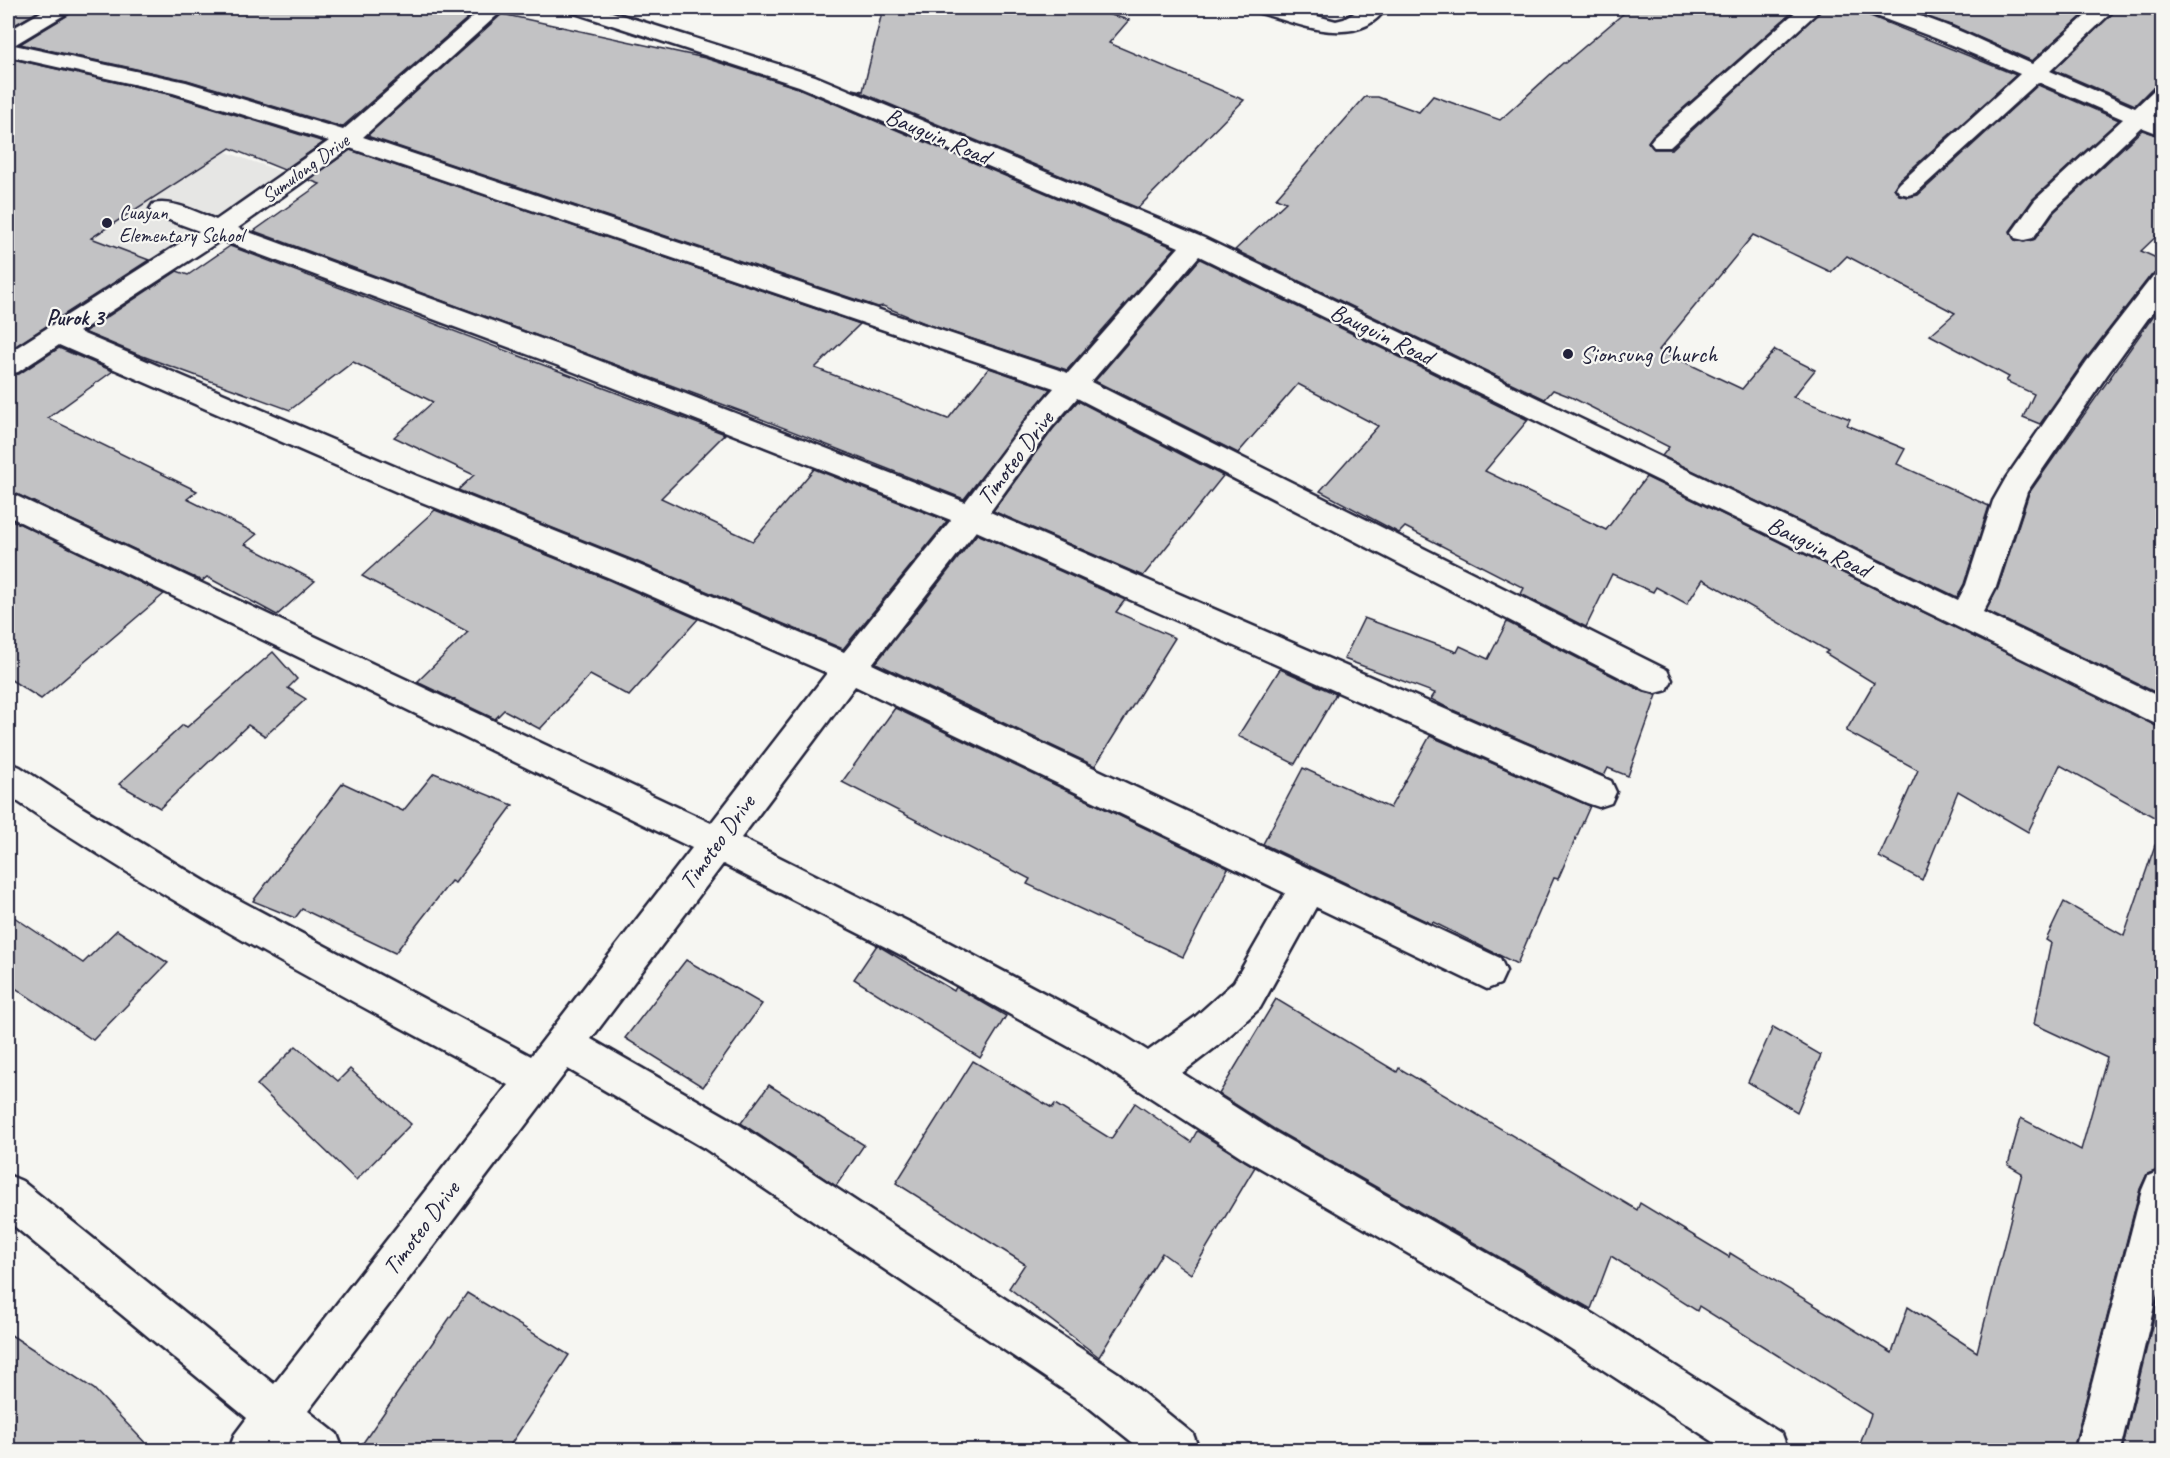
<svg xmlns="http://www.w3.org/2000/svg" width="2170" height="1458" font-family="Caveat,sans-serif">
	<rect width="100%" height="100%" fill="#f6f6f2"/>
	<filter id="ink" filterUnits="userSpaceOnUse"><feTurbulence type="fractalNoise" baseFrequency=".0167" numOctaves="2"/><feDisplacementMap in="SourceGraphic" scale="12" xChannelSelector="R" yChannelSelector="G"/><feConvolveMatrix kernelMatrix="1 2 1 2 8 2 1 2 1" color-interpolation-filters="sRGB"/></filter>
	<g filter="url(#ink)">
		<path fill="#e6e6e4" d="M8 73 282 172 87 304 8 274Z"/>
		<g fill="#c2c2c4" stroke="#22223b" stroke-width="1.5">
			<path d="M8 8H44L8 29Z"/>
			<path d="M74 8H471L478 9 342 127 187 80 20 44 70 14Z"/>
			<path d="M883 8H1085L1129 20 1109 43 1244 100 1138 208 853 89 863 91Z"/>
			<path d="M1630 8H1797L1653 135 1648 142 1654 149H1672L1824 8H1861L1865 14 2016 75 1898 181 1894 188 1899 195 1909 197 1918 195 2038 85 2119 120 2033 199 2010 231 2015 240 2024 242 2035 239 2054 212 2142 130 2163 137V230L2141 251 2163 261V272L2151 275 2085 360 2040 424 2023 417 2034 394 2006 381 2009 377 1930 335 1955 313 1847 256 1831 272 1753 235 1659 350 1742 389 1775 350 1815 370 1793 397 1850 419 1847 425 1905 449 1897 464 1989 506 1964 584 1957 597 1662 456 1669 447 1571 397 1553 390 1545 399 1235 250 1286 202 1276 198 1365 97H1378L1419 112 1433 96 1500 120 1563 63H1565Z"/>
			<path d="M1894 8H2091L2032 61 1949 24Z"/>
			<path d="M2118 8H2163V86L2152 88 2135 105 2054 70Z"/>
			<path d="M502 14 705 58 798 88 1175 248 1067 370 927 324 883 306 878 307 367 136Z"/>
			<path d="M8 58 172 95 324 142 284 170 230 148 91 238 149 260 8 351Z"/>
			<path d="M350 150 860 324 815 368 948 419 989 368 1050 389 964 499 746 413 254 231 320 184 309 180Z"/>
			<path d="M230 246 725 434 661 498 753 541 814 469 947 521 843 649 633 560 458 490 474 475 394 437 433 402 353 362 290 410 137 354 84 332 177 271 188 275Z"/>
			<path d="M1200 259 1528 420 1485 471 1606 530 1646 477 2163 729V822L2060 765 2028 832 1958 791 1922 880 1879 857 1918 770 1846 731 1874 683 1825 653 1828 651 1703 579 1687 604 1656 587 1653 592 1612 574 1586 627 1521 594 1524 588 1405 527 1399 533 1320 491 1378 426 1298 384 1238 453 1095 381Z"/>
			<path d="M2163 302V696L1986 611 1998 588 2029 493Z"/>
			<path d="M59 348 113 371 48 418 197 491 187 499 257 534 245 544 315 581 277 615 207 577 202 581 8 490V376L19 374Z"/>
			<path d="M1078 401 1223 476 1143 576 993 511 1053 429Z"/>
			<path d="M435 510 609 580 698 619 629 696 590 675 540 729 504 710 495 719 417 682 468 632 362 576Z"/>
			<path d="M8 518 164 594 41 699 8 678Z"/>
			<path d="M977 534 1125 600 1116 612 1175 638 1095 766 876 663Z"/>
			<path d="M1364 618 1457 652 1460 646 1488 659 1507 622 1644 692 1657 695 1628 776 1608 768 1604 776 1446 707 1431 699 1435 693 1344 659Z"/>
			<path d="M273 652 297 679 288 688 306 699 265 736 248 725 160 808 119 784 183 725 187 727Z"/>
			<path d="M1280 669 1336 694 1295 764 1238 736Z"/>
			<path d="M895 708 1228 868 1183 957 1027 884 1030 879 842 782Z"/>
			<path d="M1430 736 1590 806 1558 879 1554 878 1517 964 1433 922 1432 924 1263 844 1303 768 1390 808Z"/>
			<path d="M434 773 513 805 455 883 451 881 395 953 302 909 295 918 253 901 343 783 403 811Z"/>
			<path d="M2155 845 2163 846V1168L2147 1174 2140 1189 2073 1450H1858L1871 1414 1699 1306 1697 1311 1611 1256 1591 1309 1274 1129 1219 1094 1276 999 1397 1072 1399 1068 1637 1210 1640 1203 1729 1257 1730 1253 1892 1353 1908 1307 1977 1352 2022 1173 2008 1165 2021 1118 2081 1150 2107 1058 2034 1024 2051 943 2046 940 2064 902 2124 936Z"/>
			<path d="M8 913 83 963 117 930 168 963 93 1040 8 983Z"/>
			<path d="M877 945 954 991 956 987 1006 1016 980 1058 854 979Z"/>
			<path d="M686 960 762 1004 703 1087 625 1038Z"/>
			<path d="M1773 1027 1821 1055 1797 1112 1748 1082Z"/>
			<path d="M296 1046 338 1081 350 1069 411 1124 356 1180 257 1085Z"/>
			<path d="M973 1061 1052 1108 1055 1104 1111 1139 1135 1103 1191 1142 1197 1131 1255 1167 1191 1274 1162 1253 1099 1357 1009 1288 1025 1264 896 1183Z"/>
			<path d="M769 1085 864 1145 836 1186 741 1123Z"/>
			<path d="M2163 1280V1450H2122Z"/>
			<path d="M467 1293 569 1355 507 1450H358Z"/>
			<path d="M8 1333 94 1389 152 1450H8Z"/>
		</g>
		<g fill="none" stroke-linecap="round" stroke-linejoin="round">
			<g stroke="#22223b" stroke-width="5">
				<g id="minor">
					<path d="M48 8H72L69 12 14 45 186 82 343 130 483 8H505L363 137 1068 373 1179 247 799 86 572 12 569 8H599L815 76 1204 238 1958 600 1966 585 1993 501 2006 478 2087 361 2153 276 2162 274V299L2107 375 2027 492 1996 587 1983 612 2162 698V727L1199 256 1091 382 1667 670 1672 680 1667 690 1656 693 1645 690 1077 398 1051 428 990 512 1611 781 1616 792 1611 803 1599 807 1587 803 976 531 872 664 1500 958 1506 971 1500 984 1487 989 1316 907 1260 1008 1221 1043 1182 1073 1273 1131 1589 1311 1782 1434 1788 1450H1726L1559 1341 1245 1159 1093 1060 907 958 723 864 591 1039 732 1120 1118 1373 1193 1434 1199 1450H1142L1086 1405 704 1148 568 1069 308 1411 337 1434 343 1450H286L282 1447 279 1450H229L235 1434 247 1418 8 1221V1175L22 1181 274 1384 508 1085C338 994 168 904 8 795V762L20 767 83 808 213 886 531 1056 692 848 8 516V492L711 823 827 673 610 578 397 492 59 345 18 372 8 374V353L199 231 153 214 150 209 153 204C173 199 198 213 216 220L329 141 173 93 8 56V31ZM350 148 1054 388 1031 414 965 502 577 352 238 228ZM221 240 559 366 951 520 844 652 632 562 417 476 79 332ZM855 686 1285 893 1234 982 1195 1017 1148 1051 1121 1034 933 934 741 838Z"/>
					<path d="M1254 8H1286L1336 21 1344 19 1363 8H1386C1357 51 1296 23 1257 12Z"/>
					<path d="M1800 8H1822L1670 147H1654L1650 142 1654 137Z"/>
					<path d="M1863 8C1911 2 1986 44 2032 64L2094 8H2116L2050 71 2135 108 2154 90 2162 88V107L2153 116 2162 120V135L2141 127 2052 211 2033 238 2024 240 2015 238 2012 232 2035 200 2123 119 2038 82 1916 193 1908 195 1900 193 1896 188 1900 183 2020 74 1935 38 1866 12Z"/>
					<path d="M2162 1170V1272L2120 1450H2075L2142 1190 2148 1176Z"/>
				</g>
			</g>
			<use href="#minor" fill="#f6f6f2" fill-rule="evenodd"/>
		</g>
	</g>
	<g fill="#22223b" stroke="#f6f6f2" stroke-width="2">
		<circle cx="107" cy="223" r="6"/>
		<circle cx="1568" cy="354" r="6"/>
	</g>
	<g text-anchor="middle" stroke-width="4.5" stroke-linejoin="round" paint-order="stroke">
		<g font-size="20" fill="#22223b" stroke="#f6f6f2">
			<text transform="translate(305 168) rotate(-36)" y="7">Sumulong Drive</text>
		</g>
		<g font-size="20" fill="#22223b" stroke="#f6f6f2" text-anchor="start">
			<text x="119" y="219">Cuayan<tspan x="119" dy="23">Elementary School</tspan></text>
		</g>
		<g font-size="22" font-weight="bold" fill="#22223b" stroke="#f6f6f2">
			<text x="75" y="325">Purok 3</text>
		</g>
		<g font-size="24" fill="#22223b" stroke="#f6f6f2">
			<text transform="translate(938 136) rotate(23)" y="8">Bauguin Road</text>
			<text transform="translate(1382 334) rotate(26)" y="8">Bauguin Road</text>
			<text transform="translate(1015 458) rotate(-53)" y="8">Timoteo Drive</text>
			<text transform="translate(1819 547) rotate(26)" y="8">Bauguin Road</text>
			<text transform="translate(717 842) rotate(-54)" y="8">Timoteo Drive</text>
			<text transform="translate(421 1228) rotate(-53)" y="8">Timoteo Drive</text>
		</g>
		<g font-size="24" fill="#22223b" stroke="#f6f6f2" text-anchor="start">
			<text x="1580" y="362">Sionsung Church</text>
		</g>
	</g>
	<rect width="2170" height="1458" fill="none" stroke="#f6f6f2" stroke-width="30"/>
	<rect x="15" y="15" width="2140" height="1428" fill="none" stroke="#22223b" stroke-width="2" filter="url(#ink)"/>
</svg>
